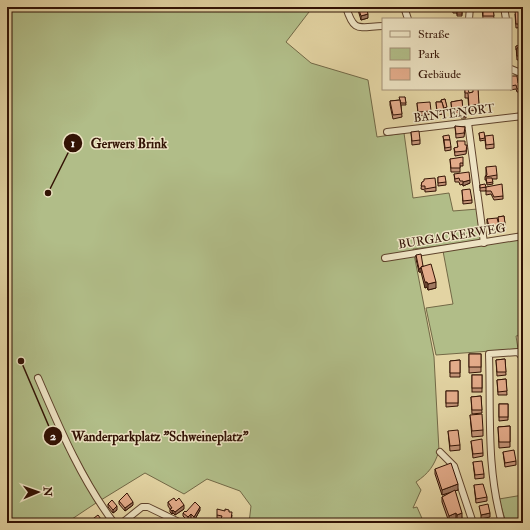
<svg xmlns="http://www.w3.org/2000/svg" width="530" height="530" font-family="'IM FELL Double Pica',serif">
	<rect width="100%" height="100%" fill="#e3d4a3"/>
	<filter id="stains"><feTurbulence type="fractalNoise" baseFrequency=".005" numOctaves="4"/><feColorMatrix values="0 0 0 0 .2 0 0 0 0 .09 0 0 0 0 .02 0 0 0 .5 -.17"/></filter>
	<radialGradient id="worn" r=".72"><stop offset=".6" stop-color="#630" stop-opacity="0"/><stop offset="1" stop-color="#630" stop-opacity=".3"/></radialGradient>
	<g fill="#b1bd88" stroke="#726846">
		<path d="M7 7H308L309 12 286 42 311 63 368 80 377 137 404 133 413 198 449 193 453 211 478 209 482 241 413 249 434 357 439 451C434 466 429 473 416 482L421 490 413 508 417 507 424 523H249L251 506 240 491 207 479 184 494 145 473 101 500 39 388 65 447 96 503 66 523H7Z"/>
		<path d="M523 238V335L516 336 518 349 436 355 426 308 453 304 443 251Z"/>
		<path d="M523 495V523H506L499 499Z"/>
	</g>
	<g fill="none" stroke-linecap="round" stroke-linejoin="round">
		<g stroke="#5f432c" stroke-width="8">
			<g id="minor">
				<path d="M346 7C354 33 358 27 383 26"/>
				<path d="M404 7 408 19"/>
				<path d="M504 7 506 19"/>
				<path d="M469 19 470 7"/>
				<path d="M511 69 523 74"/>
				<path d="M468 123 484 243"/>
				<path d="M387 132 523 116"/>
				<path d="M385 258 523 236"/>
				<path d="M38 378C60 429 81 479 114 523"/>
				<path d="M440 452 454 466 473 523"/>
				<path d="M122 523 142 507H148L181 523"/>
				<path d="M502 523C486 468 491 410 489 354L518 352 523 358"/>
			</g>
		</g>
		<use href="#minor" stroke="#ede3c3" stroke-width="6"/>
	</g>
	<g fill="#c39377" stroke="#331305">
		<path d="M358 7 368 18 361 20 358 10Z"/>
		<rect x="411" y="7" width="7" height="2"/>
		<path d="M452 7H462V16H457V13H453Z"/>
		<path d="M482 7H493L494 19H483Z"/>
		<path d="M512 7H517V9H513Z"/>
		<path d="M523 10V27L516 28 515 14Z"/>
		<path d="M516 46 521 48 523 47V59L517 60Z"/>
		<path d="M511 76 518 83 523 82V92H517L516 89 510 90V89H511Z"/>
		<path d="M465 89 469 93 473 92 478 89 479 110 469 111 468 98H465Z"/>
		<path d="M405 97 406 105H401L402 117 393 119 390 105V101L400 100Z"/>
		<path d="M445 99 447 109 444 110V114L437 115 436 102H441V100Z"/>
		<path d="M462 100 463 112 466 111V118H461L460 114 452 115 451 102Z"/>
		<path d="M417 103 431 111V114L418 116Z"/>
		<path d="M455 126 465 130 464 137 456 138Z"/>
		<path d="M411 132 420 140V144L412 145Z"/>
		<path d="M479 133 485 138 494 144V148L486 149 485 140 480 141Z"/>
		<path d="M443 136 451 147V150L445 151Z"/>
		<path d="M457 141 465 145 467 148 466 154 455 156 454 148H458Z"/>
		<path d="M450 159 463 163V166H460V172H451Z"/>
		<path d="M486 167 497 175V179H492L493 184 487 185 486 180H485V177L486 175Z"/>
		<path d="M454 174 470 183 463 186V184L460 185 459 182H455Z"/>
		<path d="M438 177 446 182V185L438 186Z"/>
		<path d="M422 182 436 187V191L425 192V190L421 189Z"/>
		<path d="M480 185 503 196V199L494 200 491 194 486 195V190V191H480Z"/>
		<path d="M462 190 472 200V203L463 204Z"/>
		<path d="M504 216 505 225 499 226 500 232 490 233 487 223V219L499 224 498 217Z"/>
		<path d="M416 255 423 266 436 288 428 290 427 287 425 288 421 272H419L416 259Z"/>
		<path d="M469 354H481V372L469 373Z"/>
		<path d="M505 359 506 375 497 376 496 360Z"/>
		<path d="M460 360V377H450V361Z"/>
		<rect x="472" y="375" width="10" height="17"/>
		<path d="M506 379 507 395H498L497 380Z"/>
		<path d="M446 391H458V406L446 407Z"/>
		<path d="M481 396 482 413 472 414 471 397Z"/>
		<path d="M499 404H508V420L499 421Z"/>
		<path d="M470 415 483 430V436L472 437Z"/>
		<path d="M510 426V447L499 448 498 427Z"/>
		<path d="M448 431 460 445V450L450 451Z"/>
		<path d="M471 441 483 453V456L473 458Z"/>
		<path d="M503 452 516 461V465L505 467Z"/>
		<path d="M473 462 484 474V478L475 479Z"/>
		<path d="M435 469 458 490 455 491 462 518 457 520 456 518 449 522 442 502V497L454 491 442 495 435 474Z"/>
		<path d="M474 485 487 497V501L476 503Z"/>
		<path d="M119 501 133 505 125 511 119 504Z"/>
		<path d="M176 501 184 509 175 515 173 513 172 514 170 512V509L168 506V502Z"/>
		<path d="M108 504 117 510 113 513 108 507Z"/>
		<path d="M200 510 194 521 191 518 188 521 183 516V513Z"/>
		<path d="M225 511 229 512 232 515 231 523H221V519L217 518V515Z"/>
	</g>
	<g fill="#9f7861" stroke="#331305">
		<path d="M390 7H397V8L390 10Z"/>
		<path d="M368 14V18L361 20V16Z"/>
		<path d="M470 180V183L463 186V182Z"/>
		<path d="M421 268V272H419V269Z"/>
		<path d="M425 282H427V287L425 288Z"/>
		<path d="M436 282V288L428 290V284Z"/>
		<path d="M458 484V490L442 495V490Z"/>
		<path d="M133 502V505L125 511V508Z"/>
		<path d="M184 505V509L175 515V512Z"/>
		<path d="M117 506V510L113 513V510Z"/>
		<path d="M200 507V510L194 521V517Z"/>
		<path d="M173 510V513L172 514V511Z"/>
		<path d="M456 513V518L449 522V516Z"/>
		<path d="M462 513V518L457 520V515Z"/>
		<path d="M490 513V517L481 519V515Z"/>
		<path d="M191 514V518L188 521V517Z"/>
	</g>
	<g fill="#e3ab8a" stroke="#331305">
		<path d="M358 7H366L368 14 361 16Z"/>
		<path d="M452 7H462V10H453Z"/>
		<path d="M483 7H493L494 16H483Z"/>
		<path d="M515 10H523V24H516Z"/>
		<rect x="457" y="12" width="5" height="2"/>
		<path d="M521 45V47L517 48V50H516V46Z"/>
		<path d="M523 47V56H517V48Z"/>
		<path d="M511 76H517L518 83 523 82V88L517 89 516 85 511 86Z"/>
		<path d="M465 89H468L469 93 473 92V89H478L479 104 469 106 468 93H465Z"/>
		<path d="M399 97H405L406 103H401Z"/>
		<path d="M445 99 447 107 444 108 441 100Z"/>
		<path d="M400 100 402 114 393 115 390 101Z"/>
		<path d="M462 100 463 110 452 111 451 102Z"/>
		<path d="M430 102 431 111 418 112 417 103Z"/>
		<path d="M436 102H442L444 110 437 111Z"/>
		<path d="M466 111V116L461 117 460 112Z"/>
		<path d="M523 120V126H521L520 121Z"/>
		<path d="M455 126 465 127 464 133 456 134Z"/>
		<path d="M419 131 420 140 412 141 411 132Z"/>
		<path d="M484 132 485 138 480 139 479 133Z"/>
		<path d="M449 135 450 140H444V141L443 136Z"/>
		<path d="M493 135 494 144 486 145 485 136Z"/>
		<path d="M444 140H450L451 147 445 148Z"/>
		<path d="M457 141H465V145H467L466 151 455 152 454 148 458 147Z"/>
		<path d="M463 157V163H460V168H451L450 159Z"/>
		<path d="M496 166 497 175 485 177 487 175 486 167Z"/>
		<path d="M469 172 470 180 463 182V181H460L459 178 455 179 454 174Z"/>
		<path d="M445 176 446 182 438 183V177Z"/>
		<path d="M435 178 436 187 425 189V186H421L422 182 424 181V179Z"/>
		<path d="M486 178H492L493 182 487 183Z"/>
		<path d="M485 184 486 187 480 188V185Z"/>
		<path d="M502 184 503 196 494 197 491 191H486V187Z"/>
		<path d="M470 189 472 200 463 201 462 190Z"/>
		<path d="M504 216 505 223 499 224 498 217Z"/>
		<path d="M497 218 500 229 490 230 487 219Z"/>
		<path d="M421 254 423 266 421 267V268L419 269 416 255Z"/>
		<path d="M431 264 436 282 428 284 427 282H425L421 267Z"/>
		<rect x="469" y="354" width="12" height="13"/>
		<path d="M505 359 506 372H497L496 360Z"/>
		<path d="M460 360V373H450V361Z"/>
		<rect x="472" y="375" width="10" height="13"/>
		<path d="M506 379 507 391 498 392 497 380Z"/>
		<rect x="446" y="391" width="12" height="12"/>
		<path d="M481 396 482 410H472L471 397Z"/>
		<rect x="499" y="404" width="9" height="13"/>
		<path d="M482 414 483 430 472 431 470 415Z"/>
		<path d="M510 426V442H499L498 427Z"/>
		<path d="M458 430 460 445 450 446 448 431Z"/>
		<path d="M482 439 483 453 473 454 471 441Z"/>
		<path d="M514 450 516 461 505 463 503 452Z"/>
		<path d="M482 461 484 474 475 475 473 462Z"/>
		<path d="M451 463 458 484 442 490 435 469Z"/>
		<path d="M483 484 487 497 476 499 474 485Z"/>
		<path d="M455 490 462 513 457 515 456 513 449 516 442 497Z"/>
		<path d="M127 493 133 502 125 508 119 501Z"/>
		<path d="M174 498 176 501 179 498 184 505 175 512 173 510 172 511 170 509 172 508 168 502Z"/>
		<path d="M112 500 117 506 113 510 108 504Z"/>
		<path d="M195 502 200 507 194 517 191 514 188 517 183 513 185 511 186 512Z"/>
		<path d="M488 504 490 513 481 515 479 506Z"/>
		<path d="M217 509 225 511V509L229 510V512H232L231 520 221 519 222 516 217 515Z"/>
		<path d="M98 515 104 523H92L90 521Z"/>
		<path d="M189 522 196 523H189Z"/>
	</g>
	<g text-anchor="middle" stroke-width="3" stroke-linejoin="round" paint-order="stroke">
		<g font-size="12" fill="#331305" stroke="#ede3c3">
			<text transform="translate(454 113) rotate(-7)" y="4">BANTENORT</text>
			<text transform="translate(452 236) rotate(-9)" y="4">BURGACKERWEG</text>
		</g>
	</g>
	<path fill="none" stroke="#331305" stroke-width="1.5" d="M48 193L73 143M21 361L53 436"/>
	<g fill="#331305" stroke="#ede3c3" stroke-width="1.5">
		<circle cx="48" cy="193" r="4"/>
		<circle cx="21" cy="361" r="4"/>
		<circle cx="73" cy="143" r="10"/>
		<circle cx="53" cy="436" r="10"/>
	</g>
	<g font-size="12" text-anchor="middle" font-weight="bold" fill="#fff">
		<text x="73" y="147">1</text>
		<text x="53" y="440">2</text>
	</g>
	<g font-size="13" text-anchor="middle" font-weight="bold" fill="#331305" stroke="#ede3c3" stroke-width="3" stroke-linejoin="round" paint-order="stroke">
		<text x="129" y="148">Gerwers Brink</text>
		<text x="160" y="441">Wanderparkplatz "Schweineplatz"</text>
	</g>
	<rect width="530" height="530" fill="none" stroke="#e3d4a3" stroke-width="24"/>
	<rect x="8" y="8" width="514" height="514" fill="none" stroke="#331305" stroke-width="2"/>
	<rect x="12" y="12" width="506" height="506" fill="none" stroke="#331305"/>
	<rect x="382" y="18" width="130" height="72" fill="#ede3c3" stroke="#a39077"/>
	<rect x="390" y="31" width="20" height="6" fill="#ede3c3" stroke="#a39077"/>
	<text x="418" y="38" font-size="12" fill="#331305">Straße</text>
	<rect x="390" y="48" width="20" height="12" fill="#b1bd88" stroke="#a39077"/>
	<text x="418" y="58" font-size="12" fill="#331305">Park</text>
	<rect x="390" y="68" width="20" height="12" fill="#e3ab8a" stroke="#a39077"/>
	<text x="418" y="78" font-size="12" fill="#331305">Gebäude</text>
	<g transform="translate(38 492) rotate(88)" stroke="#ede3c3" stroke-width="3" paint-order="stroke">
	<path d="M0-3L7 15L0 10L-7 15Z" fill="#331305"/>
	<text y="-6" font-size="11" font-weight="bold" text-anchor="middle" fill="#331305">N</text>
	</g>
	<rect width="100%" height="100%" filter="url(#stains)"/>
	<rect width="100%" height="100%" fill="url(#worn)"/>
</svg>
